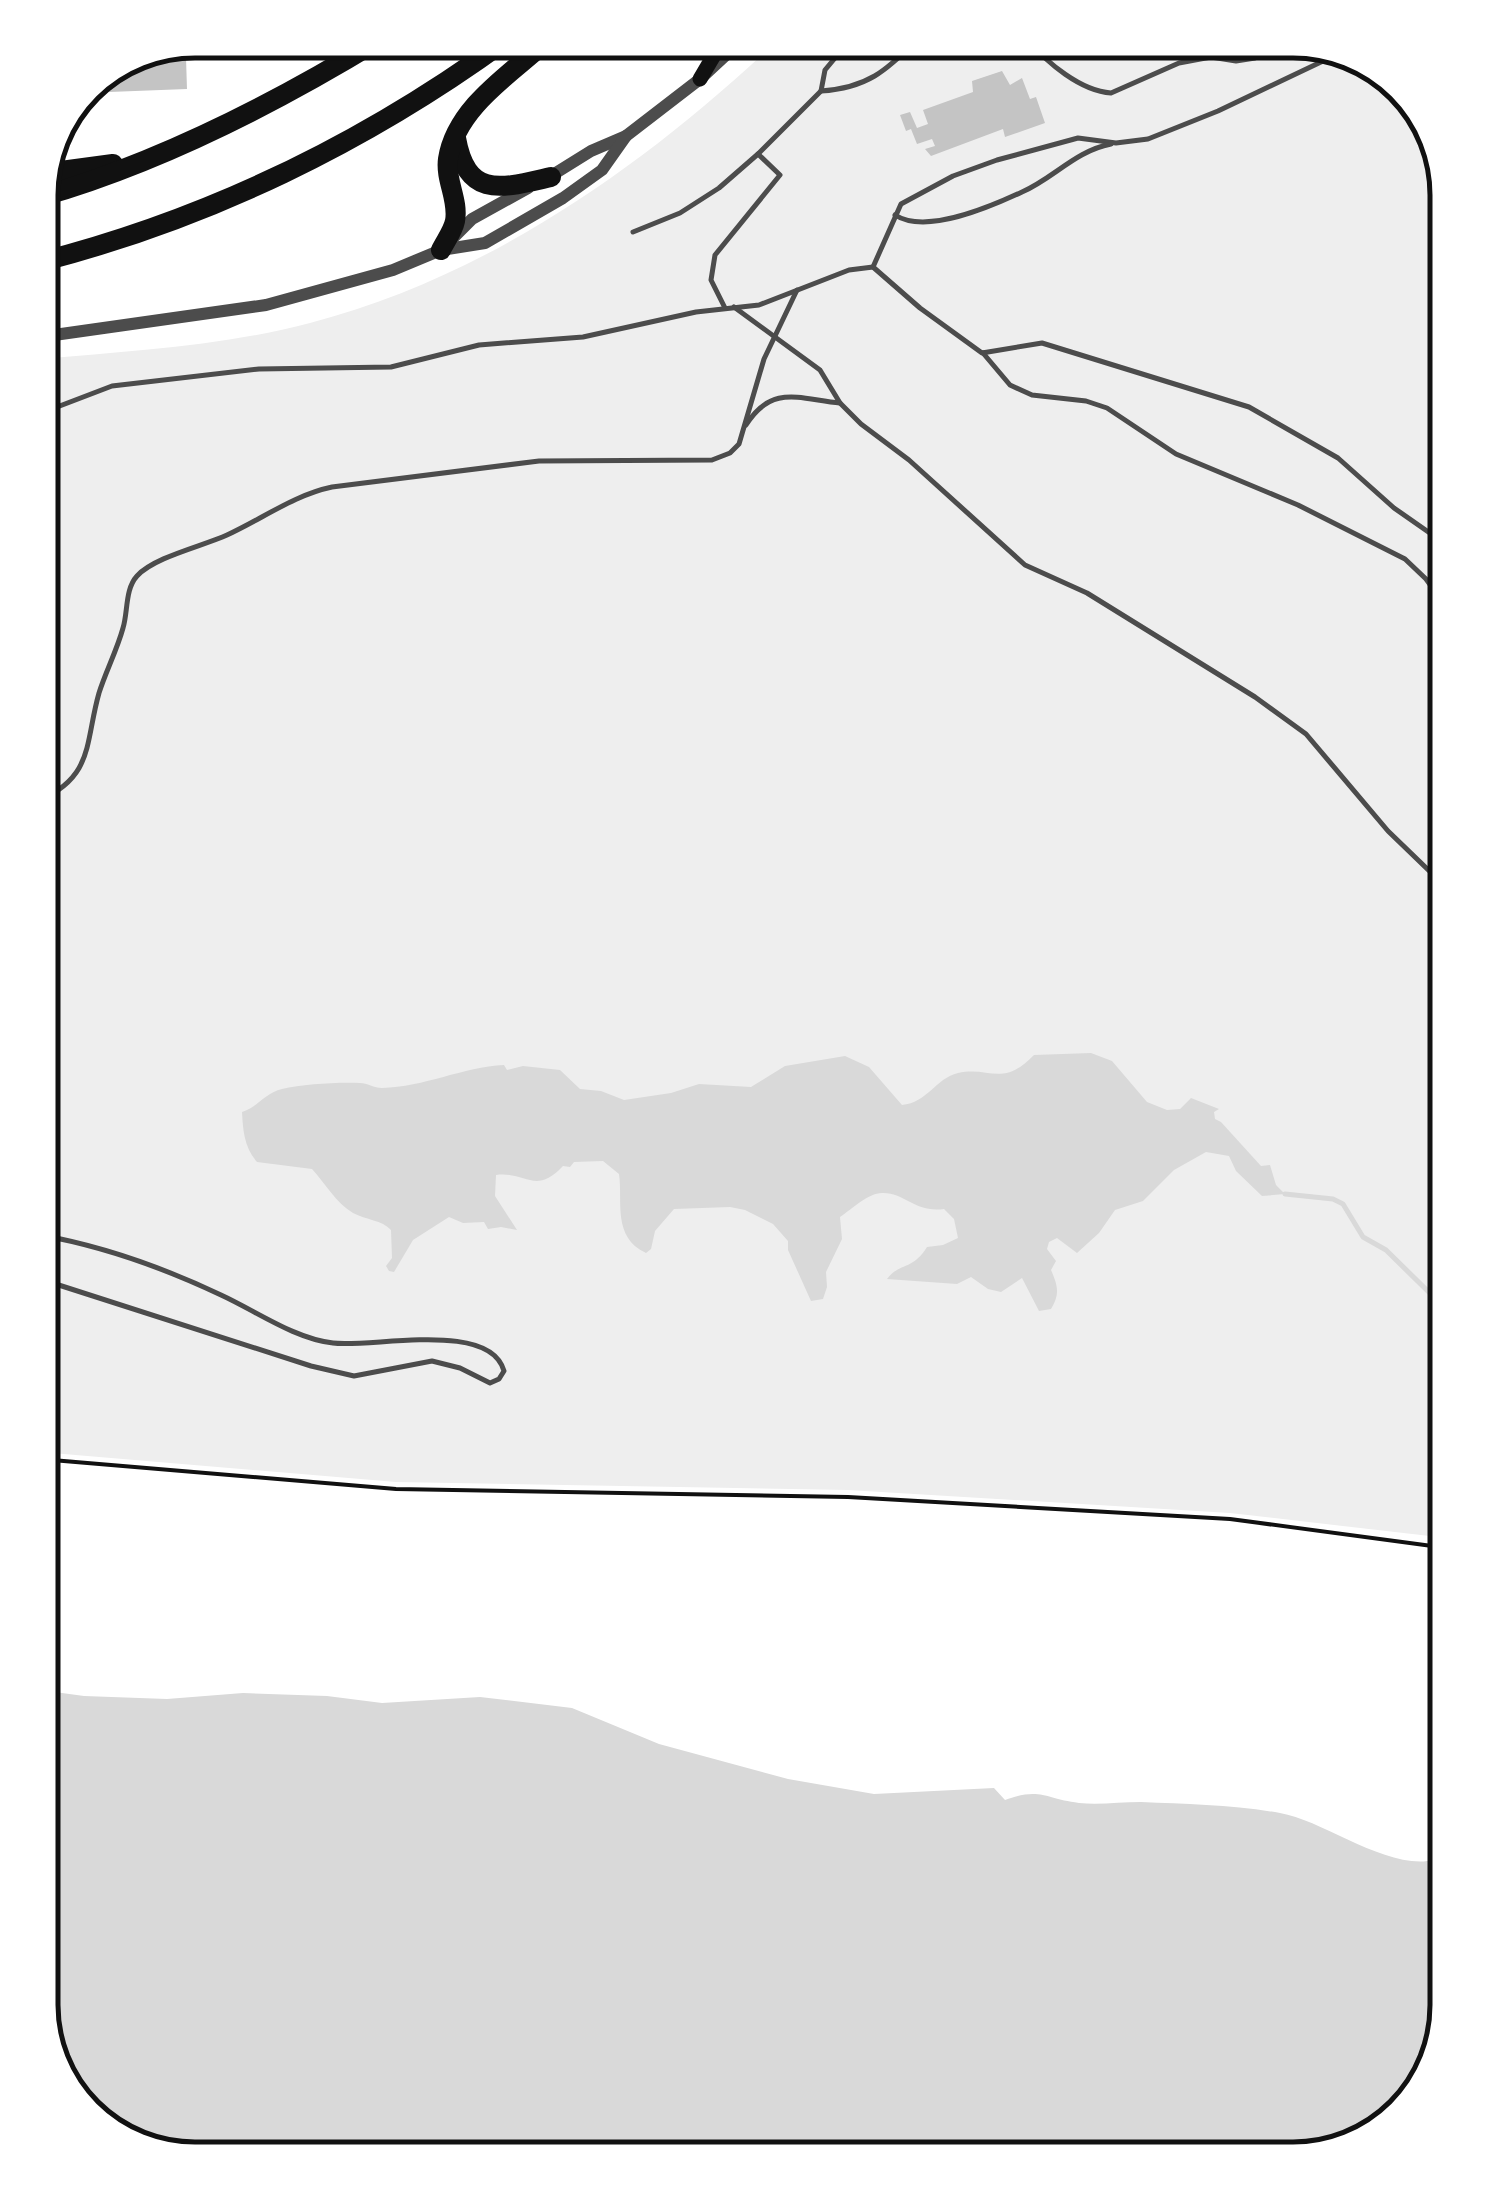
<svg xmlns="http://www.w3.org/2000/svg" width="1487" height="2200" font-family="'Work Sans',sans-serif">
	<rect width="100%" height="100%" fill="#fff"/>
	<path fill="#eee" d="M778 40H1302L1370 61 1427 118 1447 195V1538L1230 1513 848 1490 396 1482 40 1452V359C130 351 223 346 310 323 489 276 645 166 778 40Z"/>
	<g fill="#d9d9d9">
		<path d="M1091 1053 1112 1061 1147 1102 1167 1110 1180 1109 1191 1098 1219 1109 1214 1112 1215 1119 1221 1122 1261 1166 1270 1165 1276 1185 1285 1194 1262 1196 1236 1171 1229 1156 1206 1152 1174 1170 1143 1201 1115 1210 1099 1233 1077 1253 1057 1238 1049 1242 1047 1249 1056 1261 1051 1270C1058 1286 1060 1294 1051 1309L1039 1311 1022 1278 1001 1292 988 1289 971 1277 957 1284 887 1279C900 1262 912 1271 927 1247L943 1245 958 1238 954 1219 944 1209C915 1213 904 1192 882 1193 868 1193 852 1209 840 1217L842 1239 826 1272 827 1287 823 1299 811 1301 788 1250V1241L773 1224 745 1210 730 1207 674 1209 655 1231 651 1249 646 1253C612 1237 623 1202 619 1174L603 1161 574 1162 570 1167 563 1166C535 1196 526 1171 496 1175L495 1196 517 1230 501 1227 488 1229 484 1222 463 1223 449 1217 413 1240 394 1272 389 1271 386 1266 392 1258 391 1230C382 1220 366 1220 353 1213 336 1203 325 1183 312 1169L257 1162C244 1147 243 1130 242 1112 258 1107 265 1093 282 1089 303 1084 338 1082 360 1083 367 1083 374 1088 382 1088 424 1087 463 1067 504 1065L507 1070 523 1066 560 1070 580 1089 601 1091 624 1100 671 1093 699 1084 751 1087 785 1066 845 1056 869 1067 902 1105C927 1103 936 1078 958 1073 990 1066 1002 1088 1034 1055Z"/>
		<path d="M40 1690 84 1696 167 1699 243 1693 327 1696 382 1703 480 1697 572 1708 659 1744 788 1779 874 1794 994 1788 1005 1800C1041 1787 1045 1799 1079 1803 1099 1805 1121 1802 1141 1802 1186 1804 1235 1805 1280 1813 1328 1821 1400 1881 1447 1855V2006L1426 2083 1369 2140 1293 2160H185L117 2139 60 2082 40 2005Z"/>
	</g>
	<g fill="none" stroke-linecap="round" stroke-linejoin="round">
		<path stroke="#d9d9d9" stroke-width="5" d="M1285 1194 1333 1199 1343 1204 1363 1237 1386 1250 1447 1310"/>
	</g>
	<g fill="#c4c4c4">
		<path d="M186 58 187 89 109 92 108 73 143 59Z"/>
		<path d="M1002 71 1010 85 1022 78 1030 99 1036 97 1045 123 1005 137 1003 129 931 156 925 149 935 146 932 139 917 144 911 129 906 131 900 115 910 112 917 128 928 124 923 110 973 92 972 81Z"/>
		<path d="M103 75 104 90 86 91 92 79Z"/>
	</g>
	<g fill="none" stroke-linecap="round" stroke-linejoin="round">
		<path stroke="#111" stroke-width="4" d="M40 1459 396 1489 848 1497 1230 1519 1447 1548"/>
		<g stroke="#4c4c4c" stroke-width="5">
			<path d="M1028 40C1047 63 1081 91 1111 93L1179 63 1211 57 1236 61 1255 58 1298 40"/>
			<path d="M1342 52 1218 111 1148 139 1116 143 1078 138 997 160 953 176 901 204 873 267 920 308 982 353 1042 343 1249 407 1338 458 1394 508 1447 545"/>
			<path d="M821 91C867 88 886 71 917 40"/>
			<path d="M895 215C926 235 990 207 1022 192 1054 178 1075 151 1111 144"/>
			<path d="M633 232 680 213 719 188 758 154 821 91 825 70 850 40"/>
			<path d="M734 307 820 370 840 403 861 424 909 460 1025 565 1087 593 1255 697 1306 734 1388 831 1447 888"/>
			<path d="M725 308 711 280 715 255 780 175 758 154"/>
			<path d="M983 353 1010 385 1032 395 1086 401 1107 408 1176 454 1298 505 1405 559 1426 579 1447 608"/>
			<path d="M40 419 57 407 112 386 259 369 391 367 479 345 583 337 696 312 759 305 849 270 873 267"/>
			<path d="M746 425C772 384 799 399 840 403"/>
			<path d="M40 800C94 776 85 742 99 693 106 671 117 650 123 628 128 612 125 589 137 576 154 557 203 546 227 535 262 519 294 495 332 487L539 461 712 460 730 453 739 444 764 359 797 290"/>
			<path d="M40 1279 311 1366 354 1376 432 1361 460 1368 490 1383 499 1379 504 1371C490 1320 373 1348 333 1343 295 1339 256 1311 221 1295 164 1268 103 1246 40 1235"/>
		</g>
		<g stroke="#4c4c4c" stroke-width="12">
			<path d="M546 179 591 151 626 136 700 79 742 40"/>
			<path d="M454 237 472 219 528 188"/>
			<path d="M40 337 266 305 393 270 441 250 485 243 563 198 602 170 626 136"/>
		</g>
		<path stroke="#111" stroke-width="15" d="M700 79 723 40"/>
		<g stroke="#111" stroke-width="20">
			<path d="M456 138C467 200 502 188 551 177"/>
			<path d="M46 173 113 164"/>
			<path d="M40 197C159 163 274 104 379 40"/>
			<path d="M441 250C446 240 453 231 455 221 459 200 445 180 448 159 456 107 512 73 548 40"/>
			<path d="M40 262C208 219 366 142 506 40"/>
		</g>
	</g>
	<path d="M0 0H1487V2200H0ZM195 58H1293A137 137 0 0 1 1430 195V2005A137 137 0 0 1 1293 2142H195A137 137 0 0 1 58 2005V195A137 137 0 0 1 195 58Z" fill="#fff" fill-rule="evenodd"/>
	<path fill="none" stroke="#111" stroke-width="5" d="M195 58H1293A137 137 0 0 1 1430 195V2005A137 137 0 0 1 1293 2142H195A137 137 0 0 1 58 2005V195A137 137 0 0 1 195 58Z"/>
</svg>
